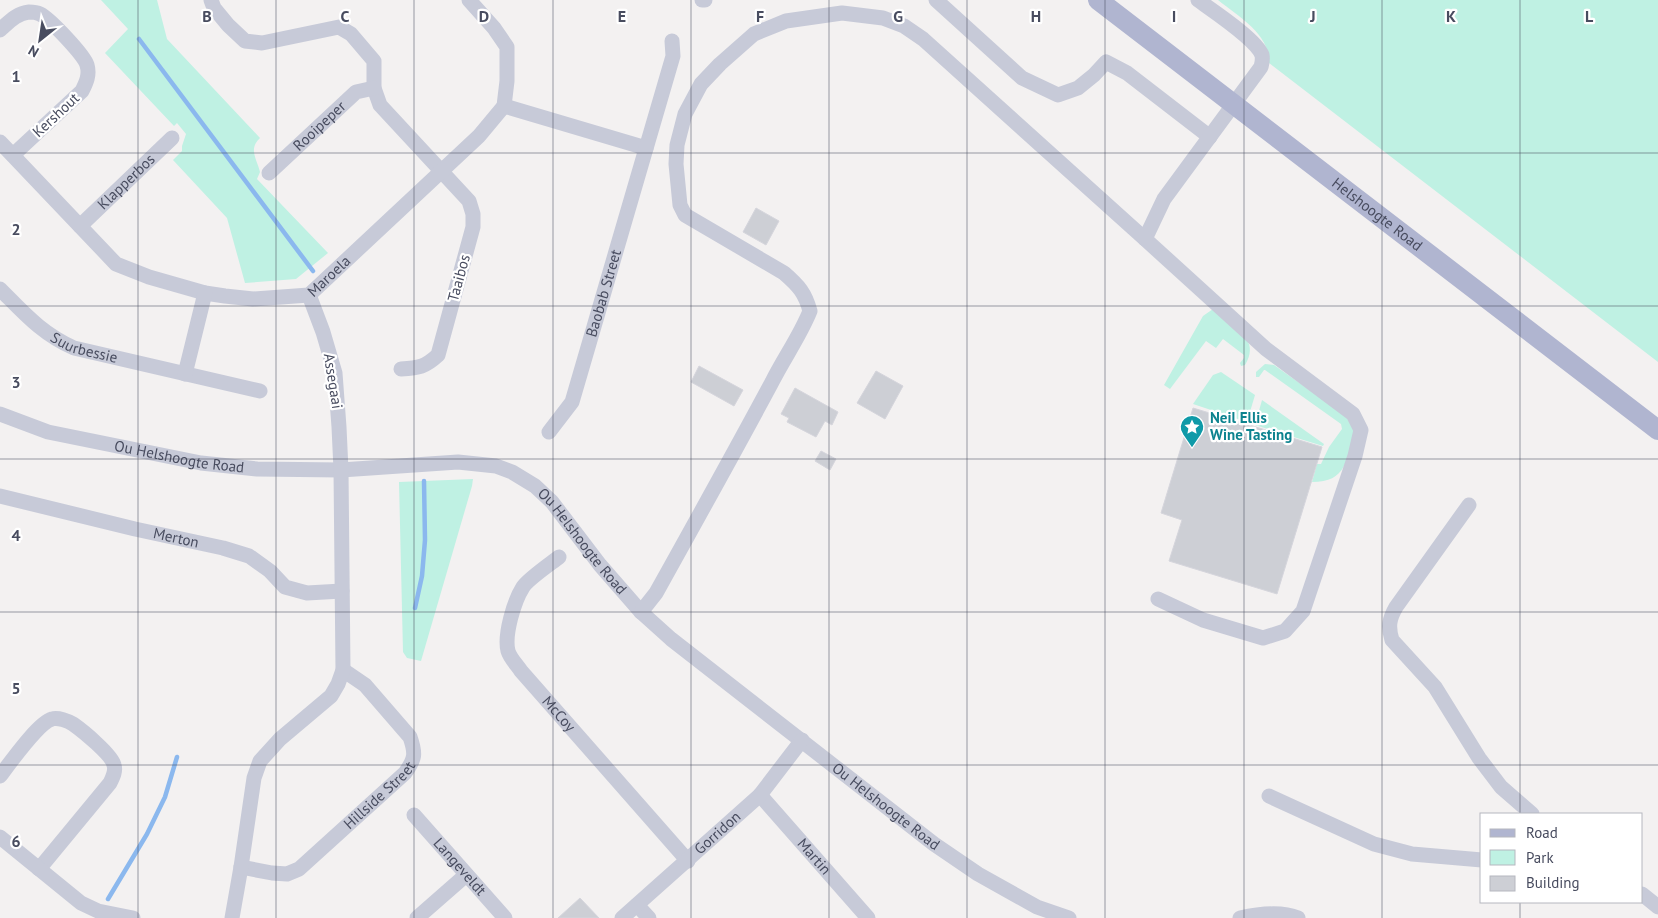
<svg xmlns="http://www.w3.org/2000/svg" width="1658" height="918" font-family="'PT Sans',sans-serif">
	<rect width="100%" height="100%" fill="#f3f1f1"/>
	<g fill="#bff1e3">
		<path d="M101 0H157L167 39 260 138C248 149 257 159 260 172L257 179 328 253 296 279 245 283 227 218 173 160 182 151V146L186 134 177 123 174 126 105 53 128 29Z"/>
		<path d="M1218 0H1658V362L1269 63C1270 34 1239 17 1218 0Z"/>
		<path d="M1213 309C1220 315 1244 335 1248 342 1252 349 1249 359 1245 365L1241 366 1240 363 1244 358V355L1223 339 1216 348 1206 341 1170 389 1164 385 1203 316Z"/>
		<path d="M1265 364 1274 365 1346 416 1355 432C1346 460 1347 482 1312 482L1317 464H1321L1329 447 1342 429 1341 424 1265 370H1264L1259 377H1256V372Z"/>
		<path d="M1221 372 1255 395 1247 422 1193 404 1213 375Z"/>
		<path d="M1262 400 1324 444 1323 446 1255 425Z"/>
		<path d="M473 479 472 486 421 661 407 658 403 652 399 482Z"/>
	</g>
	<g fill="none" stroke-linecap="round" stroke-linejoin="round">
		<g stroke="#8bb8ee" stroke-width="4.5">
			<path d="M139 39 313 271"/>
			<path d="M415 608 422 576 425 540 424 481"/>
			<path d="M108 899 147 834 165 797 177 757"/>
		</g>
	</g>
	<g fill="#cdcfd5" stroke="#d5d5dc">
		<path d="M756 208 779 221 766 245 743 232Z"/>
		<path d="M699 366 743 390 734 406 691 382Z"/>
		<path d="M876 371 903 386 885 419 857 403Z"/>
		<path d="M795 388 838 412 832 425 825 421 816 437 787 422 789 418 781 414Z"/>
		<path d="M1193 408 1322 447 1277 594 1169 561 1182 520 1161 513Z"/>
		<path d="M821 451 836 459 830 470 815 461Z"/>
		<path d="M580 898 599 918H558Z"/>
	</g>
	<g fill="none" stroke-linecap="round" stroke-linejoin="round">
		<g stroke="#c7cad8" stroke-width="15">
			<path d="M211 0 214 8 228 25 245 41 262 43 339 27 351 34 374 61V88L380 105 469 201 473 214V227L438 355C425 367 419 368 401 369"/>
			<path d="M702 0H705"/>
			<path d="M936 0 1022 78 1058 95 1078 88 1094 75 1106 62 1127 73 1210 137"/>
			<path d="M0 30C9 22 17 13 29 12 33 12 38 13 40 14 50 19 84 55 87 65 90 75 86 83 82 91L13 155"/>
			<path d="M504 106 646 148"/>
			<path id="s1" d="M0 142 116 264 149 277 205 293 225 296 253 299 309 295 479 136 504 106 507 81V47L494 28 469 0"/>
			<path id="s2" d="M269 173 356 92 374 88"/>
			<path id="s3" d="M80 226 172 138"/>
			<path id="s4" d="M0 289C24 313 42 334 74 348L260 391"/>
			<path d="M185 374 205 293"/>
			<path id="s5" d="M0 414 48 432 201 463 257 469 341 470 458 462 496 466 512 472 535 486 552 502 600 565 641 612 671 639 934 844 978 874 1037 907 1069 918"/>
			<path id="s6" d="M549 432 572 402 673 56 672 41"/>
			<path id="s7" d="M0 496 135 529 223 548 249 556 270 571 285 587 307 593 342 591"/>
			<path d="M1469 505 1396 607C1389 619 1388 627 1392 640L1435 687 1479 758 1501 787 1532 814"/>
			<path id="s8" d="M559 557C550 564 528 579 523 587 514 601 504 635 508 651 510 658 517 665 521 671L688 861"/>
			<path d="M1158 599 1203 620 1263 638 1285 631 1303 611 1355 456 1361 430 1353 414 1266 349 1145 239 1164 199 1261 67C1262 63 1263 60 1262 55 1256 39 1213 11 1198 0"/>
			<path d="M641 612 656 593C695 523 734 453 772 382 784 358 800 336 810 311 805 293 799 286 784 273L685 215 680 205 676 164 677 145 685 114 701 84 720 64 754 34 786 21 842 13 883 18 904 26 923 39 1145 239"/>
			<path d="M0 776C10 763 38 723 52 719 58 717 68 721 73 724 83 731 112 755 114 765 116 771 113 777 110 783L39 869"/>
			<path id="s9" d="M760 795 868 918"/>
			<path d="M1269 796 1374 844 1412 854 1482 860"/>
			<path id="s10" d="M414 815 505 918"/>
			<path d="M0 837 81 903 98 911 133 918"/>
			<path id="s11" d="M241 867 272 873 287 874 299 869 405 773C415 759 416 754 410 737L365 685 343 670"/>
			<path d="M1642 894 1658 907"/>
			<path d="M637 905 649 918"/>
			<path d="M232 918 241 867 254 778 260 761 280 739 331 696 338 684 343 670 341 470 339 427 335 373 323 332 309 295"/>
			<path d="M417 918 466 875"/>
			<path id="s12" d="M622 918 760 795 802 740"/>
			<path d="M1240 918C1258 914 1281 911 1298 918"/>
		</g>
		<path stroke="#b0b5d0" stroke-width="20" id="s13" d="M1098 0 1658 430"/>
	</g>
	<path fill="none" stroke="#484c5f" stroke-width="1" stroke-opacity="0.55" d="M138 0V918M276 0V918M414 0V918M553 0V918M691 0V918M829 0V918M967 0V918M1105 0V918M1244 0V918M1382 0V918M1520 0V814M0 153H1658M0 306H1658M0 459H1658M0 612H1658M0 765H1658M1520 902V918"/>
	<defs>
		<g id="sight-pin" transform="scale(1.25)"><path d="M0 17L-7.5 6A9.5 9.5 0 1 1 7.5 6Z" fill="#0f9aa8" stroke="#fff"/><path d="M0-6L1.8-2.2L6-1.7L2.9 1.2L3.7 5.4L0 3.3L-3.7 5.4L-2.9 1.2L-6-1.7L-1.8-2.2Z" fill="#fff"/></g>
	</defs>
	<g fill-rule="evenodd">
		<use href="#sight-pin" x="1192" y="427"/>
	</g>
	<g text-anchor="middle" stroke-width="4.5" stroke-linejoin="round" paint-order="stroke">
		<g font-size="15" fill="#484c5f" stroke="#fff">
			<text transform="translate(56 115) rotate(-43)" y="5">Kershout</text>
			<text dy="5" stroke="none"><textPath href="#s2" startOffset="69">Rooipeper</textPath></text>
			<text dy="5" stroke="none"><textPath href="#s3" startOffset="64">Klapperbos</textPath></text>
			<text dy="5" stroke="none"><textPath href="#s13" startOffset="352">Helshoogte Road</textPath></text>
			<text dy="5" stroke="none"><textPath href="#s1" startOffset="394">Maroela</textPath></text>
			<text transform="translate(459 278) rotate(-75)" y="5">Taaibos</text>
			<text dy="5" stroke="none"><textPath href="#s6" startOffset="151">Baobab Street</textPath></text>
			<text dy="5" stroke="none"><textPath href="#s4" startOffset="105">Suurbessie</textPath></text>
			<text transform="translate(333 381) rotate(81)" y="5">Assegaai</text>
			<text dy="5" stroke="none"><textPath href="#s5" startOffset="185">Ou Helshoogte Road</textPath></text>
			<text dy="5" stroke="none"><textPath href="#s7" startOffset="181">Merton</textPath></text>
			<text dy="5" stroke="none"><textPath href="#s5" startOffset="620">Ou Helshoogte Road</textPath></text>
			<text dy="5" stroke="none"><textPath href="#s8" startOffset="195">McCoy</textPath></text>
			<text dy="5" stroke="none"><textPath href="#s11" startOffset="169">Hillside Street</textPath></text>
			<text dy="5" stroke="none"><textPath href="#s5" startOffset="1025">Ou Helshoogte Road</textPath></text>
			<text dy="5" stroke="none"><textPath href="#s12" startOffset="128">Gorridon</textPath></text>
			<text dy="5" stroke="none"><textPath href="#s9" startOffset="82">Martin</textPath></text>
			<text dy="5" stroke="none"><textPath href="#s10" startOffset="69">Langeveldt</textPath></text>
		</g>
		<g font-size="15" font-weight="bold" fill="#0d838f" stroke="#fff" text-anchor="start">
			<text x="1210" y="423">Neil Ellis<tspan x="1210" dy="17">Wine Tasting</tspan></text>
		</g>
	</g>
	<g font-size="16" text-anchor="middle" font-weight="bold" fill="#484c5f" stroke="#fff" stroke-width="4.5" stroke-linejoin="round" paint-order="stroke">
		<text x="207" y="22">B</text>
		<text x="345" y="22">C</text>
		<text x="484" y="22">D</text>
		<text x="622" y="22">E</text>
		<text x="760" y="22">F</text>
		<text x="898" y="22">G</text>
		<text x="1036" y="22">H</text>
		<text x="1174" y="22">I</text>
		<text x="1313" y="22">J</text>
		<text x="1451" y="22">K</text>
		<text x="1589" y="22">L</text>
		<text x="16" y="82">1</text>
		<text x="16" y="235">2</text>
		<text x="16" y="388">3</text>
		<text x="16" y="541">4</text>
		<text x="16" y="694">5</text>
		<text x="16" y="847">6</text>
	</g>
	<rect x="1480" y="813" width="162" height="90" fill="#ffffff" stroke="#b6b7bf"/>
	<rect x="1490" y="829" width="25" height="8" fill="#b0b5d0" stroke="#b6b7bf"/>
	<text x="1526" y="838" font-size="15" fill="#484c5f">Road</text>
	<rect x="1490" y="850" width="25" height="15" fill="#bff1e3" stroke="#b6b7bf"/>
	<text x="1526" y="863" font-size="15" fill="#484c5f">Park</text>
	<rect x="1490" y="876" width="25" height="15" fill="#cdcfd5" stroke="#b6b7bf"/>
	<text x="1526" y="888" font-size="15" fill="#484c5f">Building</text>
	<g transform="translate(40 40) rotate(210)" stroke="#ffffff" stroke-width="4" paint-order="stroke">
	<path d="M0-4L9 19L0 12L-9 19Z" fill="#484c5f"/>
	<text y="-8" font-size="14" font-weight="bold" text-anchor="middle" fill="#484c5f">N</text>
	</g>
</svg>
